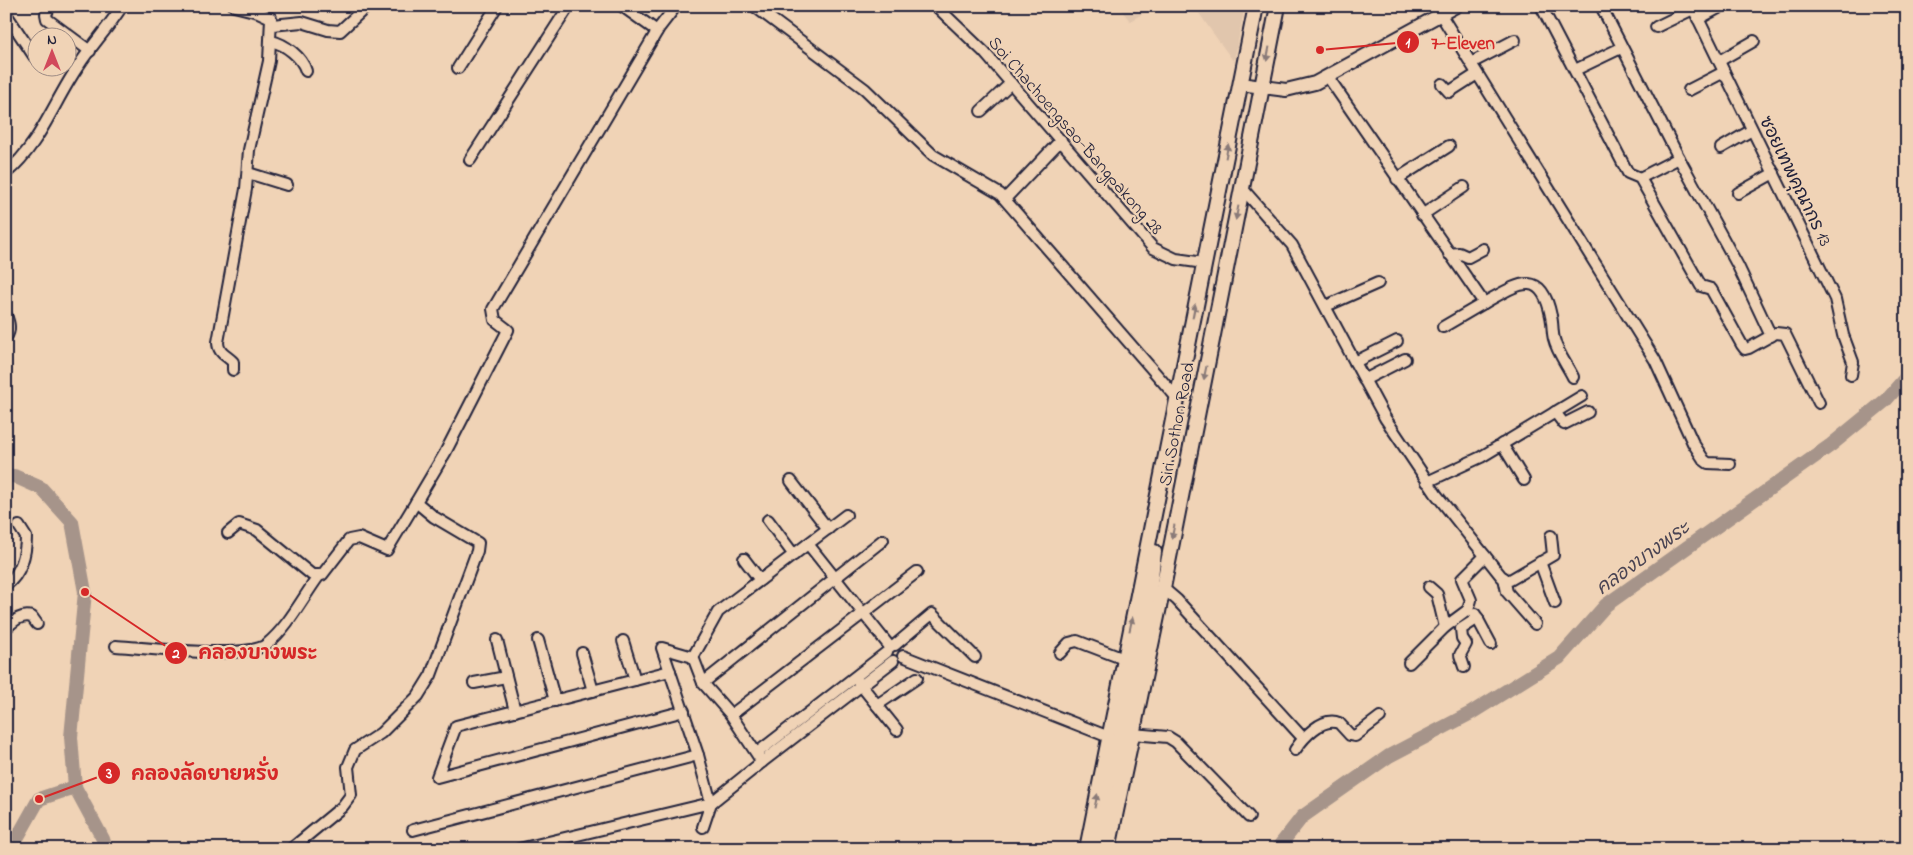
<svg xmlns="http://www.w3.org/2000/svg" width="1913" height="855" font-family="'Indie Flower','Playpen Sans Thai',sans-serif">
	<rect width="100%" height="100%" fill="#f0d3b6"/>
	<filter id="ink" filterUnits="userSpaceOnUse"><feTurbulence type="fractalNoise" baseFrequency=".02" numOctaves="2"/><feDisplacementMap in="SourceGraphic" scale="10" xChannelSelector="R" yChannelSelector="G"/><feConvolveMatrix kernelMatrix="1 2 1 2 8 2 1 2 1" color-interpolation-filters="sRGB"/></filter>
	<g filter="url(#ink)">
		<g fill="#e1c6ad">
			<path d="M1118 6H1156L1130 21Z"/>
			<path d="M1194 6H1245L1234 62 1210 29Z"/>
		</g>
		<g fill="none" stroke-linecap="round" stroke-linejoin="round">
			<g stroke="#a6948a" stroke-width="14">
				<path d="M6 476H14L41 488 72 522 85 592 71 737 75 787 103 839 106 849"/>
				<path d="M6 847 16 840 39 799 75 787"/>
				<path d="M1277 849 1302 817 1389 756 1471 713 1559 658 1606 605 1831 445 1886 400 1907 376"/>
			</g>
			<g stroke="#22223b" stroke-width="14">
				<g id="minor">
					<path d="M50 6 46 14 47 19 90 51"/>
					<path d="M622 6 657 31"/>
					<path d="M754 6 865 89 933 155 1000 194 1177 398"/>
					<path d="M936 6 984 52 1153 248 1176 259 1204 263"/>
					<path d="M1541 6 1628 173 1640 178 1701 286 1711 289 1742 345 1745 349 1749 348 1776 333 1785 334 1819 403"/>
					<path d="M1601 6 1679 158 1738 266 1771 336"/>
					<path d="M1692 6 1835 299 1843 335 1853 362 1851 375"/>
					<path d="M6 14 34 56"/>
					<path d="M1441 15 1655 360 1693 443 1704 460 1708 463 1730 464"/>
					<path d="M1698 19 1722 6"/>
					<path d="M272 25 302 22 328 30 340 31 367 6"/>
					<path d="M1656 27 1693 9"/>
					<path d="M271 41C285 44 302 57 306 71"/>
					<path d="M1719 61 1754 41"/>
					<path d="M1471 63 1515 40"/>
					<path d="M458 68 497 6"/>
					<path d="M1575 70 1621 48"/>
					<path d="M1328 77 1484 303C1515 286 1541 265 1551 316 1553 324 1552 332 1554 339 1557 352 1567 365 1573 377"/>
					<path d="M1442 84 1449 92 1477 74"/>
					<path d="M1689 90 1724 72"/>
					<path d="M981 111 1011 83"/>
					<path d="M1721 148 1752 130"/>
					<path d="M470 160 569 6"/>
					<path d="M6 173C40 145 54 101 79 65 92 45 109 27 122 6"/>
					<path d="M248 173 287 185"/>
					<path d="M1640 178 1679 158"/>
					<path d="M1397 179 1449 146"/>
					<path d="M1242 188 1292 245 1385 418 1436 494 1501 576 1506 580H1510L1553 555 1551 536"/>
					<path d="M1738 193 1774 173"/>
					<path d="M1005 199 1061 140"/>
					<path d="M1422 215 1464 187"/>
					<path d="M1449 254 1459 253 1468 257 1483 249"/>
					<path d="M1326 306 1378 283"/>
					<path d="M6 315C9 323 11 330 6 337"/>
					<path d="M1443 327 1484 303"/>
					<path d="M1355 362 1397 341"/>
					<path d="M233 370V362C226 355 218 353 218 342L246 189 249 150 269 61 271 18 258 12 234 6"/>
					<path d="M1364 380 1405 359"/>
					<path d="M1555 412 1564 424 1588 412"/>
					<path d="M1502 444 1524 480"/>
					<path d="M791 481 828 529"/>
					<path d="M1427 482 1481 457 1582 396"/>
					<path d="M768 520 794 555"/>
					<path d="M228 533 239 524 257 530 312 575H322L349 540 359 538 387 550 416 502"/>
					<path d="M808 544 890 647"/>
					<path d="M744 559 760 580"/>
					<path d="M1540 562 1555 603"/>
					<path d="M1504 578 1507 592 1535 624"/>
					<path d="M6 585C21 574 26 554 26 537L19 526"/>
					<path d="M1429 587 1437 594 1445 627"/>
					<path d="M1163 588 1177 600 1303 738"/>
					<path d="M1475 614 1491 644"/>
					<path d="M6 628C14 621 21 614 32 617L37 624"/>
					<path d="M497 640 515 711"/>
					<path d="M538 640 555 701"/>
					<path d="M623 641 635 680"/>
					<path d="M895 645 932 614 975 657"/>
					<path d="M116 646C144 648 248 660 267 644 288 627 302 599 318 577"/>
					<path d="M582 653 593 691"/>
					<path d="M1060 653 1069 643 1077 641 1124 659"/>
					<path d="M903 656 1109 737"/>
					<path d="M693 657 718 612 846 515"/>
					<path d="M1409 663 1445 627 1468 610 1471 600 1462 579 1485 556"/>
					<path d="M1464 667 1460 655 1466 644 1462 638 1461 629 1478 618"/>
					<path d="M670 671 456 726 437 777 684 711"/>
					<path d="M856 679 897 730"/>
					<path d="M474 683 506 677"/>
					<path d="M703 683 883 540"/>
					<path d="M877 705 917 678"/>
					<path d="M731 715 917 572"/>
					<path d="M1132 734 1168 737 1176 742 1249 817"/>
					<path d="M1295 750C1303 738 1322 716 1339 723L1350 735 1355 736 1380 717"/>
					<path d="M757 753 887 652"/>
					<path d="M703 827 711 803 698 755 662 648 693 657 703 683 731 715 762 762 893 661"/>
					<path d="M413 830 698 755"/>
					<path d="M291 849 342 807 351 795 348 767 355 750 381 733 418 696 431 675 477 551 478 543 434 517 416 502 445 453 508 330 495 320 493 309 659 28 676 6"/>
					<path d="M519 849 711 803 762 762"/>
				</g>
			</g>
			<g stroke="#22223b" stroke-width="16">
				<path id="major" d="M1240 84 1286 90 1315 83 1456 6"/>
			</g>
			<g stroke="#22223b" stroke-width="18">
				<g id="highway">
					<path d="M1087 849 1256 6"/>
					<path d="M1098 849 1149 593 1154 552"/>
					<path d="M1108 849 1163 588 1278 6"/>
				</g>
			</g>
			<use href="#minor" stroke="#f0d3b6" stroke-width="10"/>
			<use href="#major" stroke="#f0d3b6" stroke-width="12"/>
			<use href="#highway" stroke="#f0d3b6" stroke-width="14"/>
		</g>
		<defs><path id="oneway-solid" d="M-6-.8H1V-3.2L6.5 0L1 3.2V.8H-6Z" transform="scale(1.25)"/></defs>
		<g fill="#897a78">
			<use href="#oneway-solid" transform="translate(1268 54) rotate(101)"/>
			<use href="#oneway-solid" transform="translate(1227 151) rotate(-79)"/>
			<use href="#oneway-solid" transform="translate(1237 213) rotate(101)"/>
			<use href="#oneway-solid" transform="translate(1194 311) rotate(-79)"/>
			<use href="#oneway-solid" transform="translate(1205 373) rotate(102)"/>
			<use href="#oneway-solid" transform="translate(1173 532) rotate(101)"/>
			<use href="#oneway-solid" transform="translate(1131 624) rotate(-78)"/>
			<use href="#oneway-solid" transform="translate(1096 801) rotate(-78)"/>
		</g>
	</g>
	<g text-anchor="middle" stroke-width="4.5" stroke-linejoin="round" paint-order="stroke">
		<g font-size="18" fill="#22223b" stroke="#f0d3b6">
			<text transform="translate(1076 135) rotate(49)" y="6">Soi Chachoengsao-Bangpakong 28</text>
			<text transform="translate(1796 181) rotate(64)" y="6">ซอยเทพคุณากร 13</text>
			<text transform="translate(1176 424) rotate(-79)" y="6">Siri Sothon Road</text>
		</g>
		<g font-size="19" font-style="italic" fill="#4a4453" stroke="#f0d3b6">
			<text transform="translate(1642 557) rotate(-36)" y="7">คลองบางพระ</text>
		</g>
	</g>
	<path fill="none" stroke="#d62828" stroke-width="2" d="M1320 50L1408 42M85 592L176 653M39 799L109 773"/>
	<g fill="#d62828" stroke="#f0d3b6" stroke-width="2">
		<circle cx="1320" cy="50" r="5"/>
		<circle cx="85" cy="592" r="5"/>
		<circle cx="39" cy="799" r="5"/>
		<circle cx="1408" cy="42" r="12"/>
		<circle cx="176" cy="653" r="12"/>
		<circle cx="109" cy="773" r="12"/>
	</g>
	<g font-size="15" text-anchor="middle" font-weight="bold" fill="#fff">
		<text x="1408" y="47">1</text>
		<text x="176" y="658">2</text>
		<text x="109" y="778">3</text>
	</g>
	<g font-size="19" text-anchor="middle" font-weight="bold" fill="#d62828" stroke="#f0d3b6" stroke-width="4.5" stroke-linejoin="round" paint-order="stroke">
		<text x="1463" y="49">7-Eleven</text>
		<text x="258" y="659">คลองบางพระ</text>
		<text x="205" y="780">คลองลัดยายหรั่ง</text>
	</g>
	<rect width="1913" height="855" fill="none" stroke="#f0d3b6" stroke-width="25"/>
	<rect x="12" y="12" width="1888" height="830" fill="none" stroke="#22223b" stroke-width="2" filter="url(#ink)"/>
	<g transform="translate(52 52)"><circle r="24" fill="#f0d3b6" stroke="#9e8c85"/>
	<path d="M0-4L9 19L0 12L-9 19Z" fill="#d1495b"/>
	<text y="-8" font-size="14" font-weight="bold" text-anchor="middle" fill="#22223b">N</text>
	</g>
</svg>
